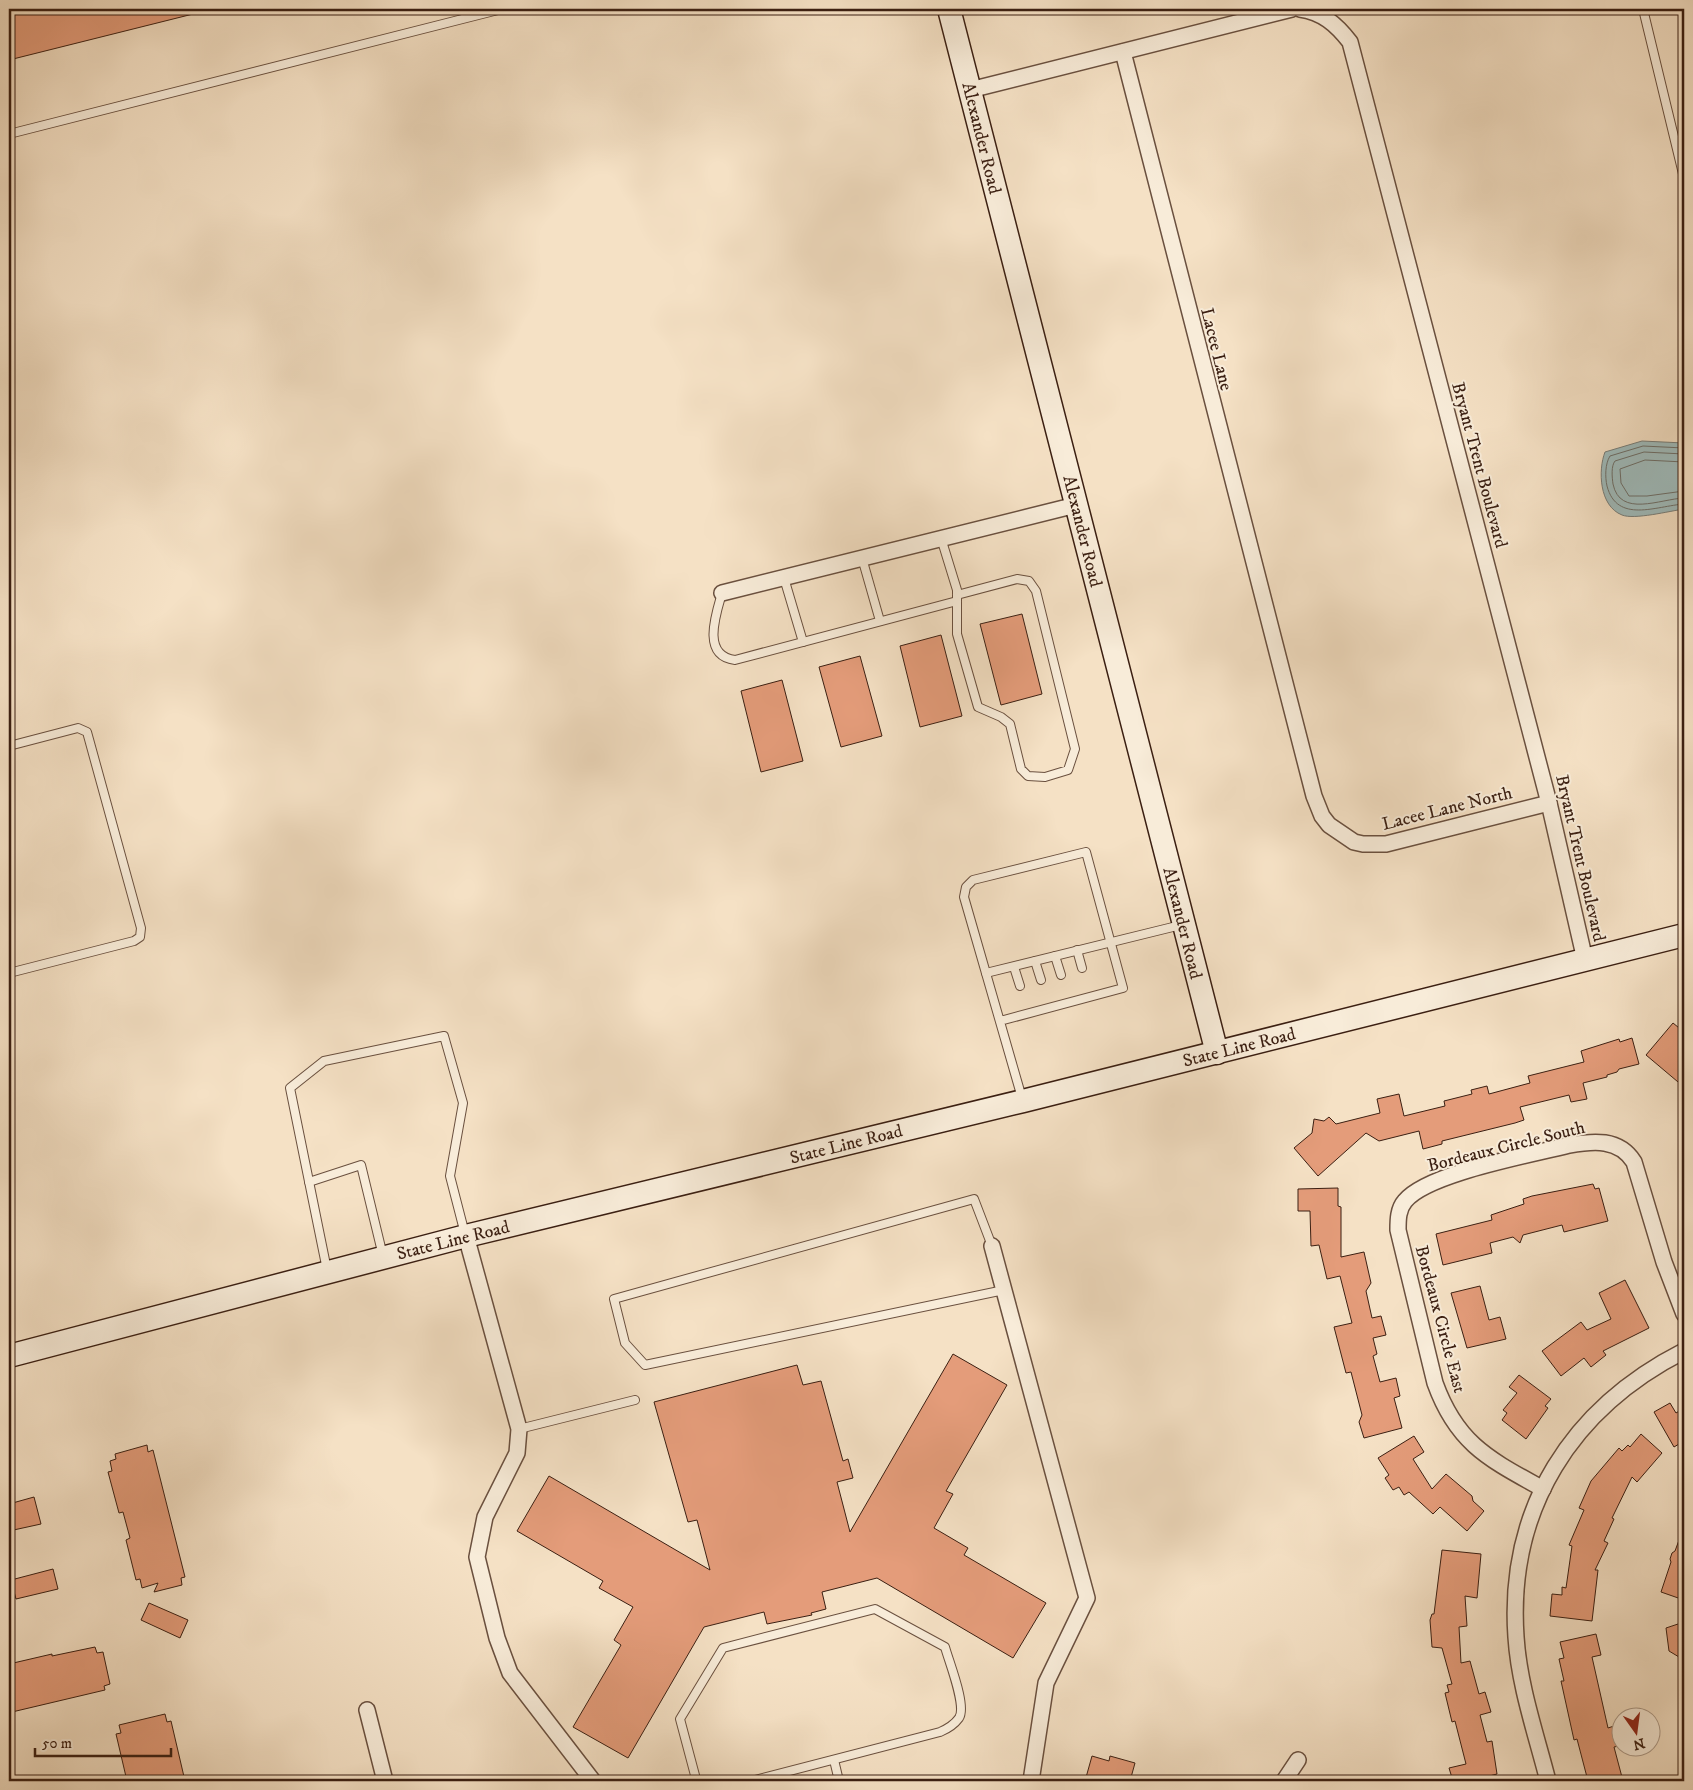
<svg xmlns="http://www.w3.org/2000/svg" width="1693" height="1790" font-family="'IM FELL DW Pica',serif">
	<rect width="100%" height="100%" fill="#f5e1c5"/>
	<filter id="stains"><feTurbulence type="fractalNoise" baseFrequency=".004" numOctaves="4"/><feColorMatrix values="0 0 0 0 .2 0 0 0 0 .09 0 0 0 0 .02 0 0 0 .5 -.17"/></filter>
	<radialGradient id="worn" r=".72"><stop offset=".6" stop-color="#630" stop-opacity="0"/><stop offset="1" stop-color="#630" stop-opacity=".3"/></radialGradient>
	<path fill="#9fbcbd" stroke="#777d79" d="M1642 441 1684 443V509C1670 511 1634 520 1622 515 1599 506 1598 470 1605 452Z"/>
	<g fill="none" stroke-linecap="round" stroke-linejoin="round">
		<g stroke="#6d6e68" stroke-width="1">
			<path d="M1684 448 1643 446 1610 456C1605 464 1605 477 1607 486 1617 524 1656 506 1684 504"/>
			<path d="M1684 454 1644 452 1615 461C1611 466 1612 477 1613 484 1620 518 1660 499 1684 498"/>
			<path d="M1684 462 1645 460 1620 469 1621 483 1629 496H1647L1684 491"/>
		</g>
	</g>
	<g fill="#e49c7a" stroke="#3b1f12">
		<path d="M9 9H193V14L9 60Z"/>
		<path d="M1022 614 1042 694 1001 705 980 624Z"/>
		<path d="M941 635 962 716 920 727 900 646Z"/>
		<path d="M860 656 882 736 841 747 819 667Z"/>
		<path d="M782 680 803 761 761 772 741 691Z"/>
		<path d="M1673 1023 1684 1032V1087L1646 1055Z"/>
		<path d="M1632 1038 1639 1064 1619 1069 1617 1072 1607 1075V1077L1583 1083 1587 1099 1571 1102 1569 1095 1520 1107 1524 1120 1515 1123 1442 1141V1144L1423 1149 1419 1131 1379 1141 1366 1133 1318 1176 1294 1148 1312 1133 1314 1119 1324 1121 1329 1117 1336 1124 1380 1113 1377 1099 1399 1094 1404 1116 1445 1106 1444 1101 1472 1094 1471 1090 1487 1086 1489 1094 1530 1083 1528 1076 1584 1062 1581 1051 1619 1039 1620 1042Z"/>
		<path d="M1593 1184 1595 1189 1599 1188 1608 1221 1564 1232 1562 1225 1523 1235 1520 1243 1513 1237 1490 1243 1492 1253 1443 1265 1436 1234 1492 1220 1491 1215 1524 1204 1523 1199 1532 1196Z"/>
		<path d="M1338 1188V1206L1341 1207V1257L1364 1252 1371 1283 1366 1291 1372 1318 1381 1316 1386 1335 1373 1338 1377 1354 1373 1356 1380 1382 1396 1378 1400 1396 1394 1398 1402 1428 1364 1438 1359 1422 1362 1415 1351 1372 1346 1373 1334 1327 1352 1323 1340 1276 1327 1279 1319 1245 1311 1246 1310 1211H1298V1189Z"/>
		<path d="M1625 1280 1649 1328 1603 1351 1606 1355 1591 1367 1584 1358 1561 1376 1542 1351 1581 1322 1587 1330 1611 1319 1599 1293Z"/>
		<path d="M1480 1286 1489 1320 1500 1317 1506 1339 1467 1348 1451 1293Z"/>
		<path d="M953 1354 1007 1385 946 1491 953 1494 934 1528 968 1548 964 1555 1046 1603 1013 1658 877 1578 822 1592 826 1609 811 1613 812 1615 767 1624 764 1612 704 1627 628 1758 573 1727 621 1645 614 1640 633 1607 599 1588 603 1581 517 1531 549 1476 710 1570 697 1520 688 1522 654 1402 797 1365 803 1385 821 1381 843 1461 848 1459 853 1478 837 1482 850 1532Z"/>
		<path d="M1519 1375 1551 1399 1545 1406 1548 1408 1526 1439 1502 1420 1507 1413 1503 1410 1517 1393 1509 1387Z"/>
		<path d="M1670 1403 1676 1413 1684 1408V1441L1674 1447 1654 1412Z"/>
		<path d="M1641 1434 1662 1453 1637 1482 1632 1477 1612 1518 1614 1519 1604 1541 1608 1543 1595 1570H1598L1592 1621 1550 1616 1552 1594 1562 1595V1587L1566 1588 1572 1546 1569 1545 1584 1510 1579 1508 1591 1481 1619 1448 1622 1451 1628 1445 1630 1447Z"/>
		<path d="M1414 1436 1424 1452 1413 1459 1432 1489 1446 1474 1472 1496 1473 1501 1484 1511 1467 1531 1440 1507 1433 1514 1409 1492 1404 1495 1399 1487 1393 1490 1385 1478 1389 1475 1378 1458Z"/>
		<path d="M147 1445 148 1452 153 1450 185 1577 181 1578 182 1585 154 1592 158 1583 142 1588 140 1579 136 1580 126 1540 130 1538 123 1512 119 1513 108 1472 112 1471 110 1461 116 1459 115 1454Z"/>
		<path d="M34 1497 41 1524 9 1531V1504Z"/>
		<path d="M1682 1532H1684V1600L1661 1592 1671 1562 1670 1559 1672 1553 1675 1551Z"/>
		<path d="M1442 1550 1481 1554 1477 1598 1465 1596 1467 1626 1459 1627 1461 1663 1470 1661 1479 1694 1485 1692 1491 1712 1480 1715 1487 1742 1492 1741 1497 1774 1470 1781H1453L1449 1768 1466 1764 1455 1721 1452 1722 1445 1693 1449 1692 1447 1685 1452 1684 1442 1648 1432 1647 1430 1620 1432 1614H1434Z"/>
		<path d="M53 1569 58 1589 16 1599 11 1580Z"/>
		<path d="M149 1603 188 1620 180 1638 141 1620Z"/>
		<path d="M1684 1622V1660L1669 1651 1666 1628Z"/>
		<path d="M1596 1634 1601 1655 1592 1657 1608 1728 1614 1726 1619 1746 1614 1747 1623 1781H1588L1577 1739 1574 1740 1561 1681H1564L1559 1659 1564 1658 1560 1642Z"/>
		<path d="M95 1647 97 1653 103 1652 110 1684 104 1686 105 1690 12 1712 11 1707H9V1664L52 1654V1656Z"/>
		<path d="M165 1714 167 1722 171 1721 185 1781H127L116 1734 121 1733 119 1725Z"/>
		<path d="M1092 1756 1109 1761 1110 1756 1135 1763 1130 1781H1085Z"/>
	</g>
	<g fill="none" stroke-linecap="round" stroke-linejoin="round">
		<g stroke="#6a503f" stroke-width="10">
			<g id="lane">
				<path d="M1643 9 1684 178"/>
				<path d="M9 134 502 9"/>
				<path d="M941 538 957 590V634L978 707 1001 717 1010 724 1021 769 1028 776 1045 777 1068 770 1075 749 1036 591 1029 581 1017 579 957 595"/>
				<path d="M862 558 880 621"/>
				<path d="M784 578 803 642"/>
				<path d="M722 593C716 614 701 656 735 660L957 601"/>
				<path d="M9 746 78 728 87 732 141 928 140 937 134 941 9 973"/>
				<path d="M1077 950 1082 968"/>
				<path d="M1055 956 1061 975"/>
				<path d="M1035 961 1041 980"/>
				<path d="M1014 967 1020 986"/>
				<path d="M986 973 1181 925"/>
				<path d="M1000 1021 1123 988 1086 852 973 880 966 887 964 897 1022 1098"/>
				<path d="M309 1182 361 1165 383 1256"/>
				<path d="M992 1246 974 1199 614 1299 625 1343 645 1365 1004 1290"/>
				<path d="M327 1270 290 1088 324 1061 444 1036 463 1103 450 1176 465 1234"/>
				<path d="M519 1429 635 1400"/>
				<path d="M834 1760 839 1781"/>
				<path d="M700 1781 696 1779 680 1719 723 1648 875 1609 945 1647C949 1662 967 1706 959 1718 954 1725 947 1729 940 1732L751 1781"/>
			</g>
		</g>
		<g stroke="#6a503f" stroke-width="18">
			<g id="street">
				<path d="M1300 9C1322 12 1336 24 1350 42L1549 803 1585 960"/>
				<path d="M1123 52 1314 796 1322 816 1329 825 1354 842 1363 844H1386L1549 803"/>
				<path d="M970 90 1292 9"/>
				<path d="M722 593 1076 505"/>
				<path d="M466 1236 519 1429 517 1453 485 1517 477 1557 497 1638 510 1673 593 1781"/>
				<path d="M992 1246 1087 1598 1046 1683 1031 1781"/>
				<path d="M1543 1489C1489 1459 1457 1444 1435 1383L1398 1230C1398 1220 1398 1209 1405 1201 1428 1173 1531 1155 1569 1145 1593 1141 1619 1138 1634 1162L1664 1262 1684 1314"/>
				<path d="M367 1710 385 1781"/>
				<path d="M1284 1781 1298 1760"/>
				<path d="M1548 1781C1536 1734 1519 1685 1516 1637 1507 1508 1572 1408 1684 1351"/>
			</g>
		</g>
		<g stroke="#3b1f12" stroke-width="25">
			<g id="secondary">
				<path d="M949 9 1217 1053"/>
				<path d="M9 1356 466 1236 1023 1101 1684 935"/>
			</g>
		</g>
		<use href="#lane" stroke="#f8ecd9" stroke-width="8"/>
		<use href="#street" stroke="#f8ecd9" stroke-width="15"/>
		<use href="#secondary" stroke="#f8ecd9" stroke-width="22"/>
	</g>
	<g text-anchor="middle" stroke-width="4" stroke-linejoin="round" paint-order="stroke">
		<g font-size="18" fill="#3b1f12" stroke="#f8ecd9">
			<text transform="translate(982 138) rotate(76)" y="6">Alexander Road</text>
			<text transform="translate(1217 349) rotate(76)" y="6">Lacee Lane</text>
			<text transform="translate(1480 465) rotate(75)" y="6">Bryant Trent Boulevard</text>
			<text transform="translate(1083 531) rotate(76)" y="6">Alexander Road</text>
			<text transform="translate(1447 808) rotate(-14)" y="6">Lacee Lane North</text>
			<text transform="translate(1581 858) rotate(77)" y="6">Bryant Trent Boulevard</text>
			<text transform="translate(1183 923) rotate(76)" y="6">Alexander Road</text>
			<text transform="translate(1239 1047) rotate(-14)" y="6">State Line Road</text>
			<text transform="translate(846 1144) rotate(-14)" y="6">State Line Road</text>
			<text transform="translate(1506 1146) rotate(-14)" y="6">Bordeaux Circle South</text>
			<text transform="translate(453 1240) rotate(-14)" y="6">State Line Road</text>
			<text transform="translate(1441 1319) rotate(75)" y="6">Bordeaux Circle East</text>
		</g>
	</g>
	<rect width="1693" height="1790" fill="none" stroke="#f5e1c5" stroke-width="30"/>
	<rect x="10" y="10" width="1673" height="1770" fill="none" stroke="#3b1f12" stroke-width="2.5"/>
	<rect x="15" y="15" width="1663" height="1760" fill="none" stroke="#3b1f12"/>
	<g transform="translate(1636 1732) rotate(166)"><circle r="24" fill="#f8ecd9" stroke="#ac9a89"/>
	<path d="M0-4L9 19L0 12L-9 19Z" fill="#8f2418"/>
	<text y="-8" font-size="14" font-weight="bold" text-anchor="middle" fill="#3b1f12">N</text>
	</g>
	<path d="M35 1748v8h136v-8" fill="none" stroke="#3b1f12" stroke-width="2.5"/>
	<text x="42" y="1748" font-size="15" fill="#3b1f12" stroke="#f8ecd9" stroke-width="4" paint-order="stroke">50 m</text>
	<rect width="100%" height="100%" filter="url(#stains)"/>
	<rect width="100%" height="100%" fill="url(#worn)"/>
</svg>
